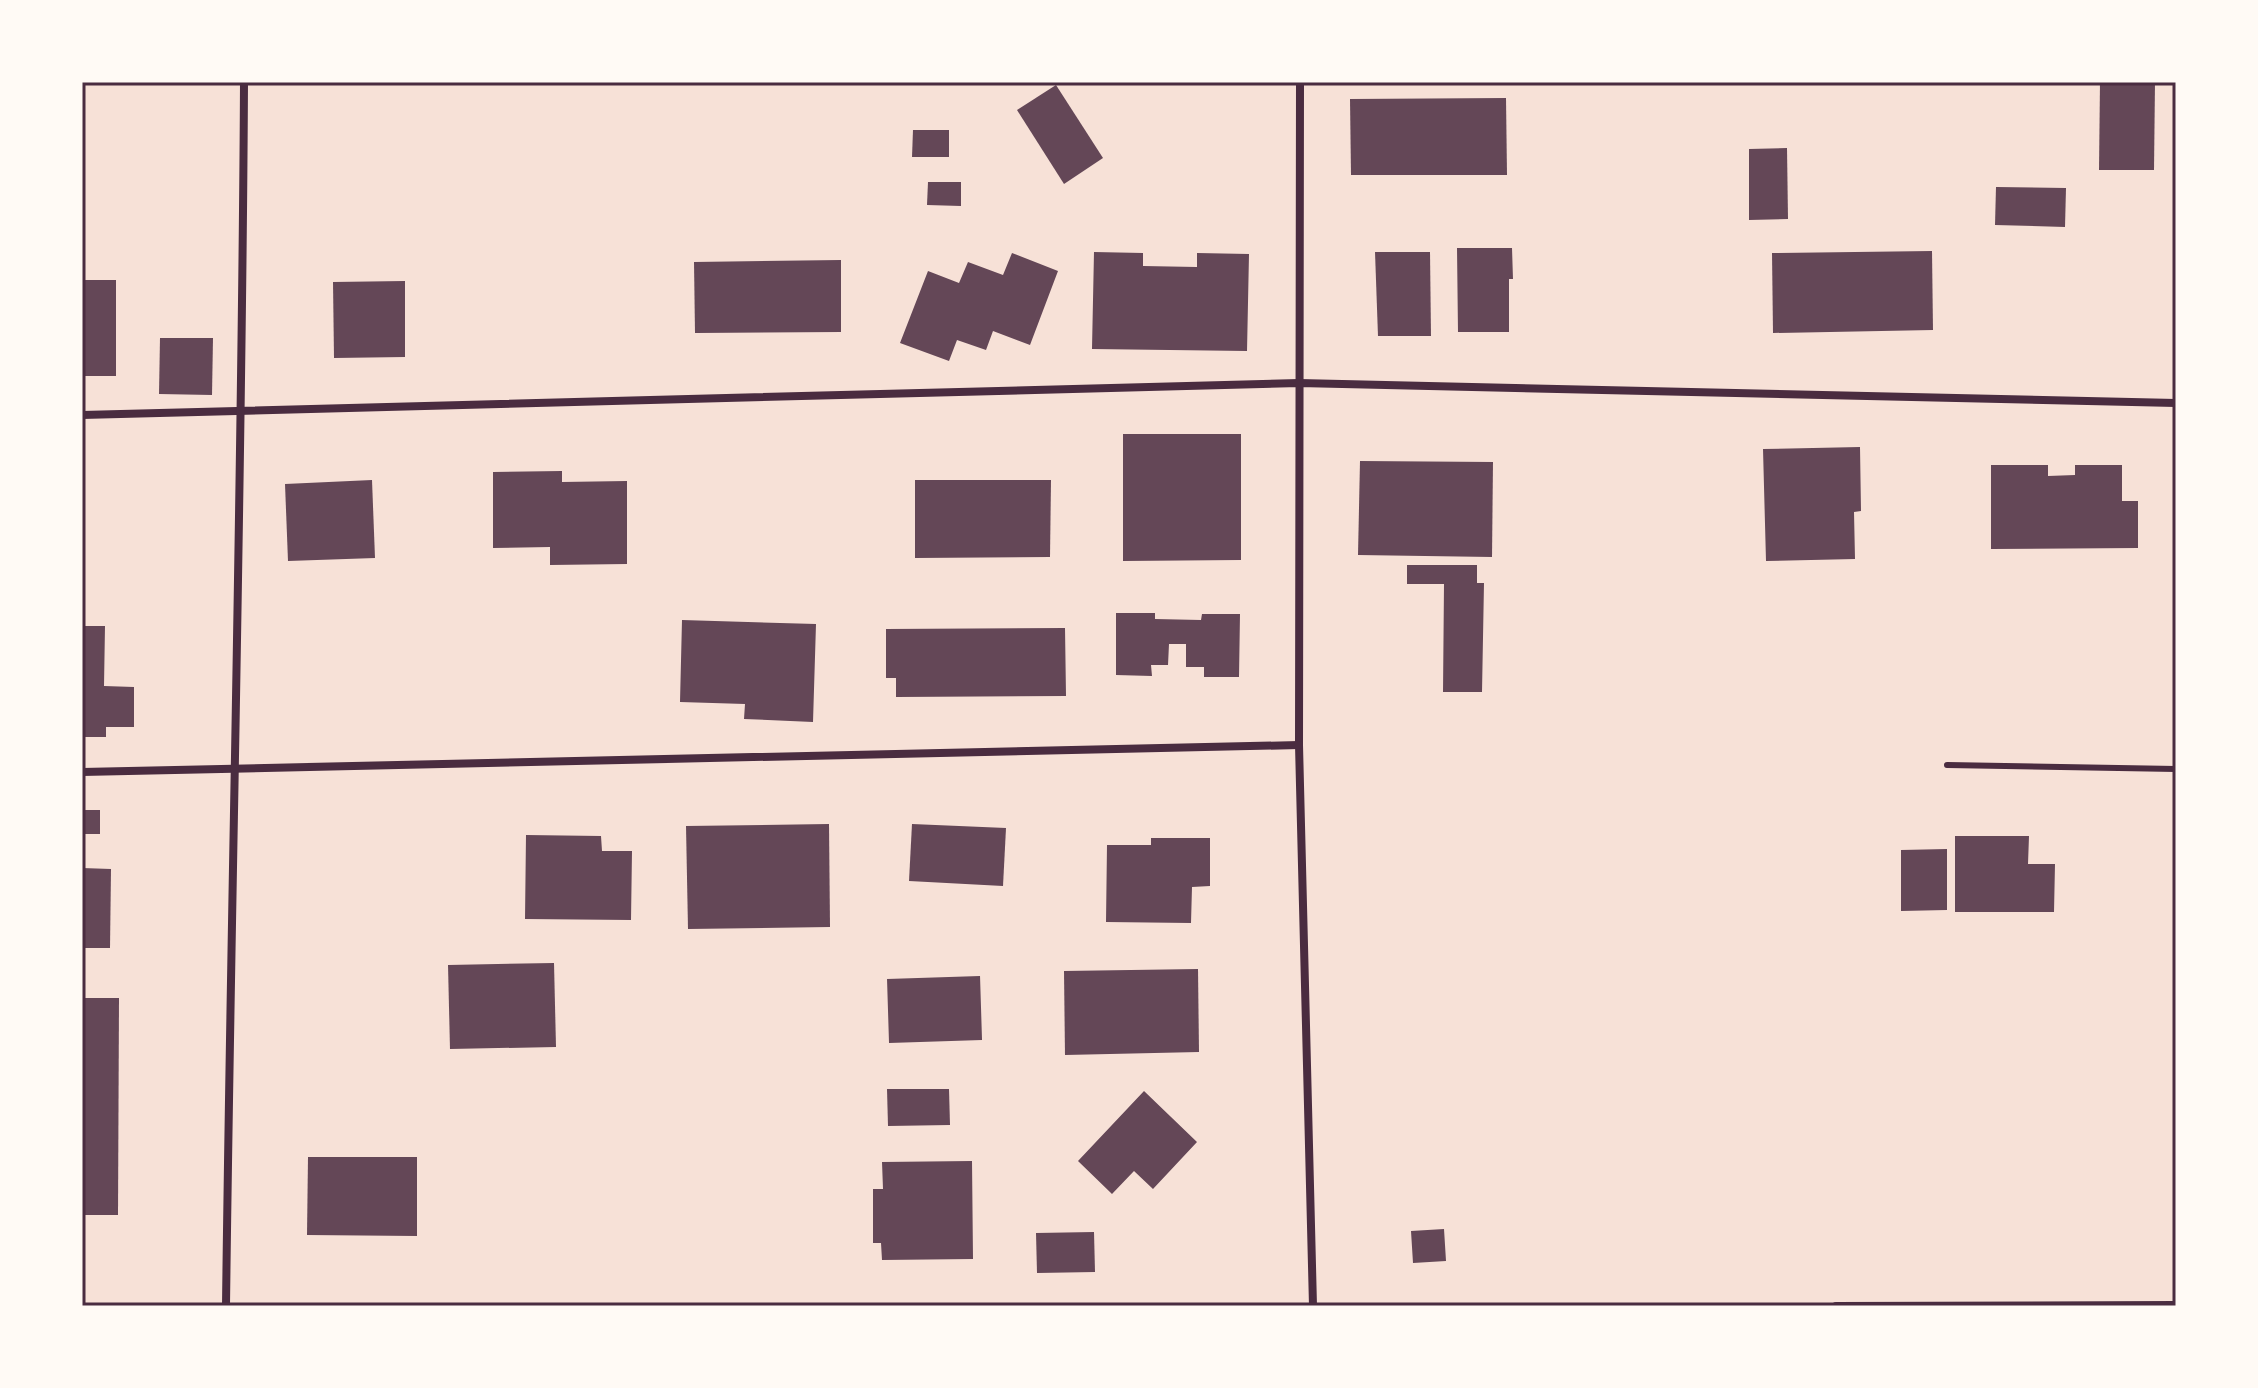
<svg xmlns="http://www.w3.org/2000/svg" width="2258" height="1388" font-family="Barlow,sans-serif">
	<rect width="100%" height="100%" fill="#f7e1d7"/>
	<g fill="#644757">
		<path d="M2100 82H2155L2154 170H2099Z"/>
		<path d="M1056 85 1103 158 1064 184 1017 110Z"/>
		<path d="M1506 98 1507 175H1351L1350 99Z"/>
		<path d="M913 130H949V157H912Z"/>
		<path d="M1787 148 1788 219 1749 220V149Z"/>
		<path d="M928 182H961V206L927 205Z"/>
		<path d="M1996 187 2066 188 2065 227 1995 225Z"/>
		<path d="M1457 248H1512L1513 279H1509V332H1458Z"/>
		<path d="M1932 251 1933 330 1773 333 1772 253Z"/>
		<path d="M1094 252 1143 253V266L1197 267V253L1249 254 1247 351 1092 349Z"/>
		<path d="M1375 252H1430L1431 336H1378Z"/>
		<path d="M1012 253 1058 271 1030 345 993 331 986 350 957 340 949 361 900 343 928 271 959 283 968 262 1003 275Z"/>
		<path d="M841 260V332L695 333 694 262Z"/>
		<rect x="82" y="280" width="34" height="96"/>
		<path d="M405 281V357L334 358 333 282Z"/>
		<path d="M160 338H213L212 395 159 394Z"/>
		<path d="M1123 434H1241V560L1123 561Z"/>
		<path d="M1860 447 1861 511 1854 512 1855 559 1766 561 1763 449Z"/>
		<path d="M1360 461 1493 462 1492 557 1358 555Z"/>
		<path d="M1991 465H2048V476L2075 475V465H2122V501H2138V548L1991 549Z"/>
		<path d="M562 471V482L627 481V564L550 565V547L493 548V472Z"/>
		<path d="M372 480 375 558 288 561 285 484Z"/>
		<path d="M915 480H1051L1050 557 915 558Z"/>
		<path d="M1407 565H1477V583H1484L1482 692H1443L1444 584H1407Z"/>
		<path d="M1116 613H1155V619L1201 620 1202 614H1240L1239 677H1204V667H1186V644H1169L1168 665H1151L1152 676 1116 675Z"/>
		<path d="M682 620 816 624 813 722 744 719 745 704 680 702Z"/>
		<path d="M82 626H105L104 686 134 687V727H106V737H82Z"/>
		<path d="M1065 628 1066 696 896 697V678H886V629Z"/>
		<rect x="82" y="810" width="18" height="24"/>
		<path d="M829 824 830 927 688 929 686 826Z"/>
		<path d="M912 824 1006 828 1003 886 909 881Z"/>
		<path d="M526 835 601 836 602 851H632L631 920 525 919Z"/>
		<path d="M1955 836H2029L2028 864H2055L2054 912H1955Z"/>
		<path d="M1151 838H1210V886L1192 887 1191 923 1106 922 1107 845H1151Z"/>
		<path d="M1947 849V910L1901 911V850Z"/>
		<path d="M82 868 111 869 110 948H82Z"/>
		<path d="M554 963 556 1047 450 1049 448 965Z"/>
		<path d="M1198 969 1199 1052 1065 1055 1064 971Z"/>
		<path d="M980 976 982 1040 889 1043 887 979Z"/>
		<path d="M82 998H119L118 1215H82Z"/>
		<path d="M887 1089H949L950 1125 888 1126Z"/>
		<path d="M1144 1091 1197 1142 1153 1189 1134 1171 1112 1194 1078 1161Z"/>
		<path d="M308 1157H417V1236L307 1235Z"/>
		<path d="M972 1161 973 1259 882 1260 881 1243H873V1189H883L882 1162Z"/>
		<path d="M1444 1229 1446 1261 1413 1263 1411 1231Z"/>
		<path d="M1094 1232 1095 1272 1037 1273 1036 1233Z"/>
	</g>
	<g fill="none" stroke-linecap="round" stroke-linejoin="round">
		<path stroke="#4a2c40" stroke-width="6" d="M1947 765 2176 769"/>
		<g stroke="#4a2c40" stroke-width="8">
			<path d="M1300 82 1299 745 1313 1306"/>
			<path d="M82 415 1299 383 2176 403"/>
			<path d="M82 772 1299 745"/>
			<path d="M226 1306C231 898 242 490 244 82"/>
			<path d="M1836 1306 2176 1305"/>
		</g>
	</g>
	<rect width="2258" height="1388" fill="none" stroke="#fffaf5" stroke-width="168"/>
	<rect x="84" y="84" width="2090" height="1220" fill="none" stroke="#4a2c40" stroke-width="3"/>
</svg>
